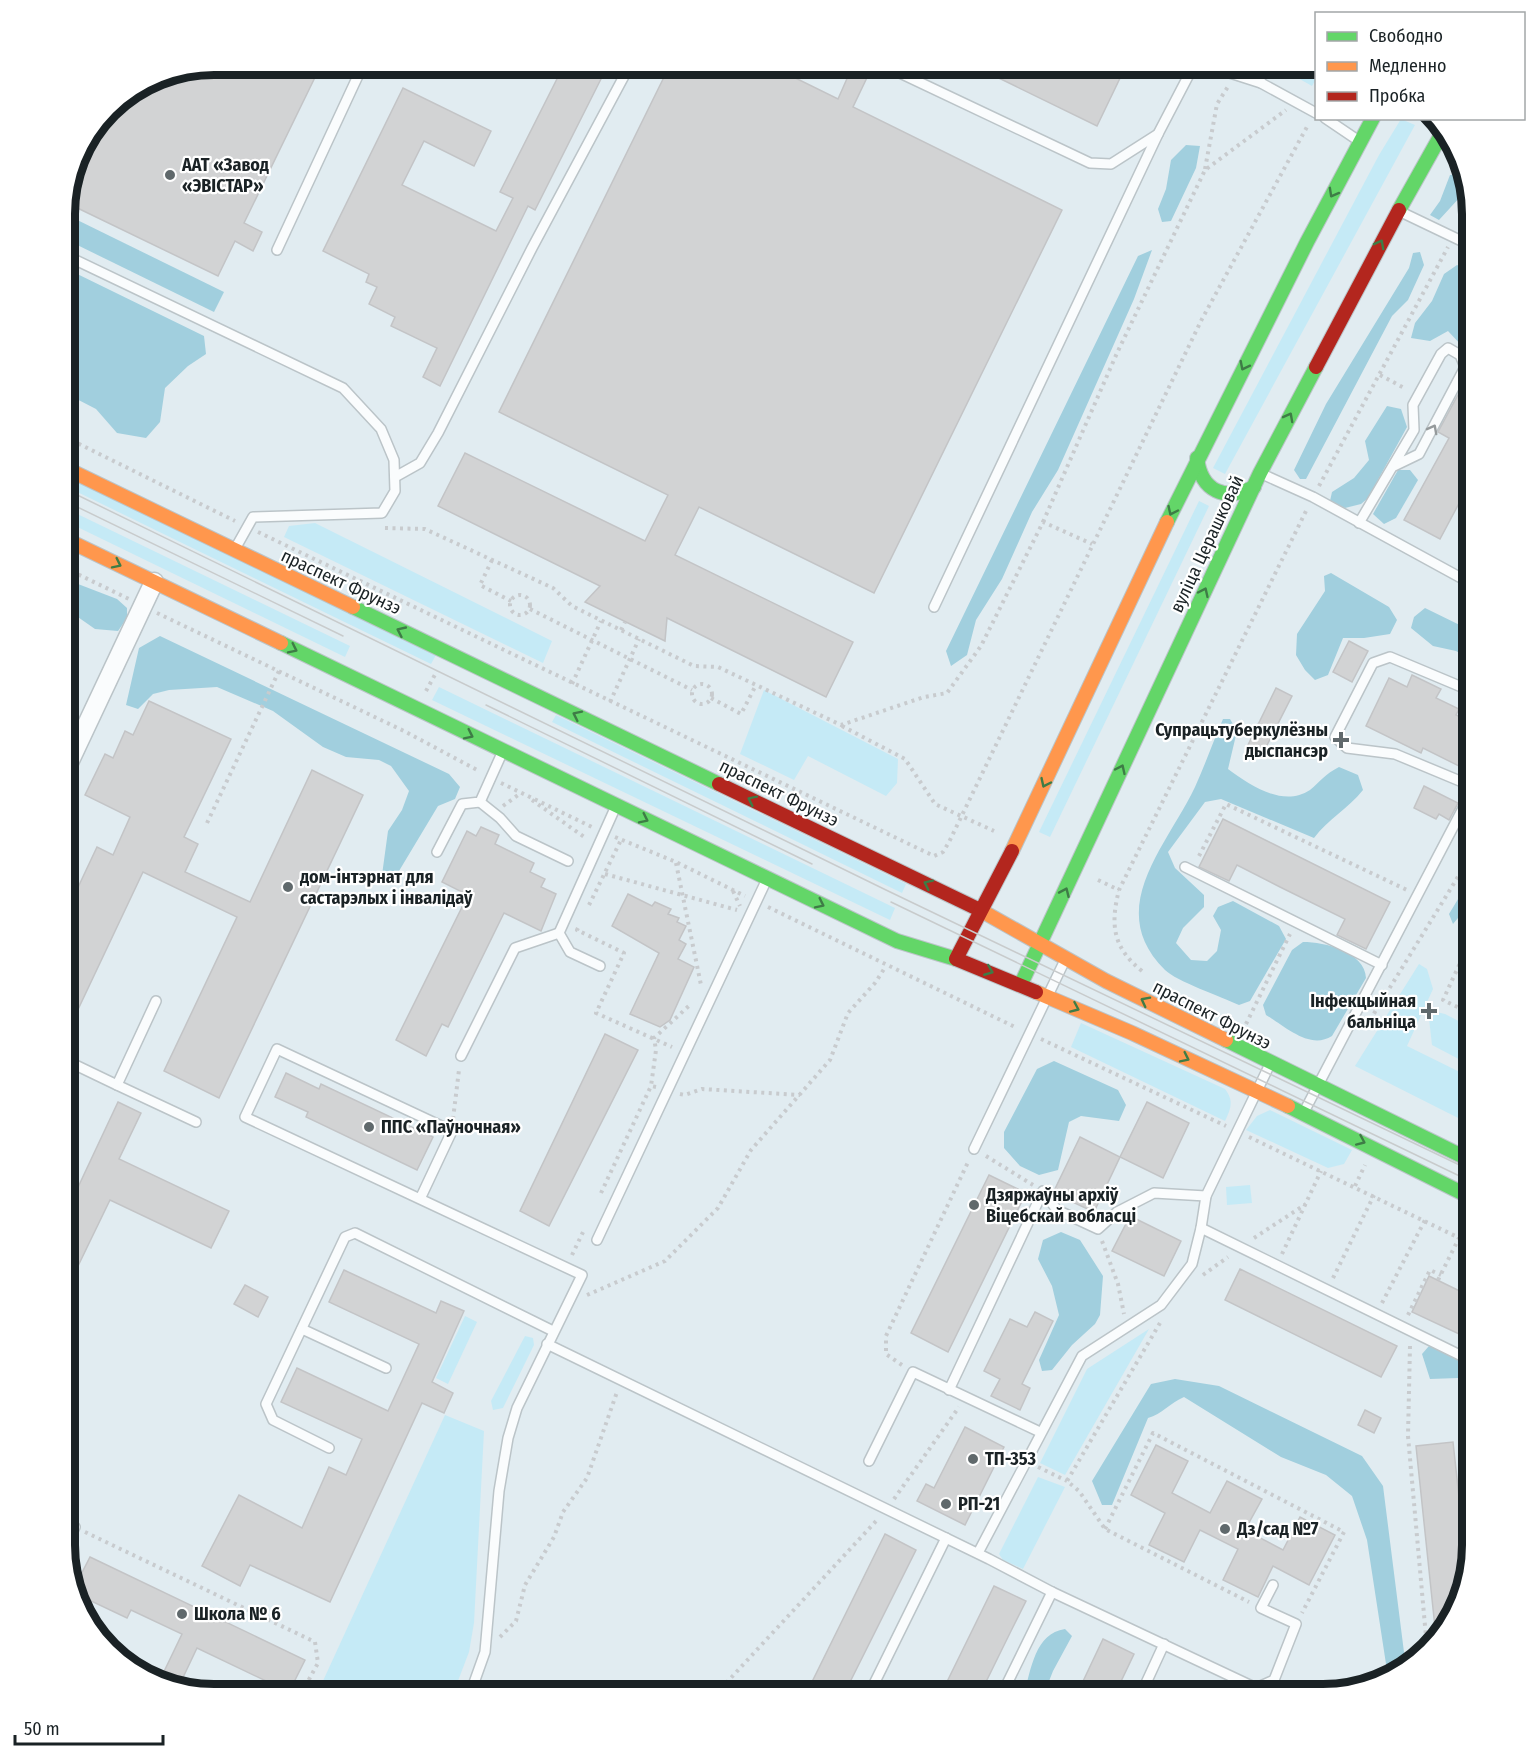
<svg xmlns="http://www.w3.org/2000/svg" width="1537" height="1759" font-family="'Fira Sans Condensed',sans-serif">
	<rect width="100%" height="100%" fill="#e1ecf1"/>
	<g fill="#c5eaf6">
		<path d="M1275 65H1316V79L1312 86Z"/>
		<path d="M1401 119 1415 125 1225 474 1213 468 1379 155Z"/>
		<path d="M65 475 436 655 431 664 65 486Z"/>
		<path d="M1199 501 1209 506 1050 837 1039 832Z"/>
		<path d="M65 508 350 646 345 657 65 521Z"/>
		<path d="M315 523 552 641 543 663 284 537 289 526Z"/>
		<path d="M439 687 895 908 890 920 432 700Z"/>
		<path d="M764 690 898 759 897 783 886 796 808 756 794 780 740 754Z"/>
		<path d="M556 715 906 884 902 893 552 722Z"/>
		<path d="M1419 964 1427 969 1433 989 1407 1046 1472 1078V1125L1355 1066Z"/>
		<path d="M1428 1010 1445 1014 1472 1028V1066L1432 1045Z"/>
		<path d="M1081 1023 1225 1089C1234 1101 1231 1108 1225 1121L1071 1047Z"/>
		<path d="M1270 1110 1352 1150 1344 1164 1328 1168 1246 1130 1257 1116Z"/>
		<path d="M1250 1185 1252 1203 1227 1205 1226 1187Z"/>
		<path d="M465 1316 477 1322 448 1384 436 1378Z"/>
		<path d="M1149 1329 1065 1475 1040 1463 1087 1369Z"/>
		<path d="M525 1336 533 1338 534 1345 503 1408 493 1410 491 1401Z"/>
		<path d="M445 1415 484 1431 474 1623 469 1652 453 1694H317Z"/>
		<path d="M1038 1477 1065 1487 1023 1569 1003 1560 999 1554Z"/>
	</g>
	<g fill="#a1cfde">
		<path d="M1186 145 1200 146 1196 168 1171 221 1162 222 1158 209 1166 189 1171 160Z"/>
		<path d="M1459 174 1464 184 1461 196 1439 220 1430 215 1440 201 1450 175Z"/>
		<path d="M65 214 224 292 214 312 65 239Z"/>
		<path d="M1152 250 1134 299 1058 470 1032 512 1002 579 976 620 967 655 951 666 946 651 1138 256Z"/>
		<path d="M1420 252 1424 265 1408 300 1392 316 1306 479H1300L1294 470 1326 404 1409 268 1413 253Z"/>
		<path d="M1457 265 1472 272V349L1463 347 1448 331 1430 341 1411 338 1415 323 1432 301 1444 274Z"/>
		<path d="M65 268 204 336 206 354 188 366 165 388 160 422 146 438 117 433 96 409 65 393Z"/>
		<path d="M1387 406 1401 409 1407 427 1368 498 1361 504 1345 508 1330 501 1332 492 1354 478 1369 460 1365 441Z"/>
		<path d="M1398 470H1410L1418 480 1396 518 1384 524 1373 514Z"/>
		<path d="M1331 573 1389 607 1397 620 1390 634 1364 638H1343L1328 675 1315 680 1305 670 1296 655 1297 634 1325 591 1324 576Z"/>
		<path d="M65 579 117 599 127 608V618L118 631 95 629 65 608Z"/>
		<path d="M1425 608 1472 631V660L1456 651 1433 646 1411 628 1414 617Z"/>
		<path d="M160 636 449 774 460 787 455 799 438 806 396 876 382 875 388 831 402 810 409 791 391 766 379 760 346 757 323 747 273 711 217 687 169 690 153 694 138 709 126 705 139 648Z"/>
		<path d="M1223 719H1230L1237 731 1228 769C1250 785 1283 808 1310 790 1321 781 1325 774 1339 767L1358 775 1363 790C1348 809 1328 819 1314 838L1221 799 1205 802 1168 852 1175 868 1204 895V907L1183 928 1176 943 1191 960 1207 961 1217 951 1221 930 1213 916 1218 907 1233 901 1279 926 1286 939 1250 1001 1239 1005C1222 997 1176 981 1165 970 1103 909 1167 846 1195 787 1205 765 1213 742 1223 719Z"/>
		<path d="M1472 876V908L1467 907 1453 924 1449 914Z"/>
		<path d="M1303 942C1325 942 1365 952 1366 978L1332 1036C1310 1050 1286 1027 1266 1015L1263 1005 1292 950Z"/>
		<path d="M1054 1061 1118 1090 1126 1105 1119 1121 1081 1116 1069 1122 1058 1170 1039 1175 1020 1166 1004 1148V1132L1037 1069Z"/>
		<path d="M1061 1232 1080 1240 1103 1276 1100 1315 1095 1324 1072 1345 1052 1370 1042 1371 1039 1360 1059 1315 1052 1286 1038 1259 1043 1240Z"/>
		<path d="M1470 1257 1472 1259V1290L1459 1284 1460 1266Z"/>
		<path d="M1429 1346 1472 1366V1394L1458 1378 1430 1379 1422 1354Z"/>
		<path d="M1175 1379 1219 1386 1362 1456 1383 1486 1406 1668 1388 1677 1367 1540 1352 1496 1326 1475 1281 1457 1184 1397C1170 1403 1162 1414 1148 1418L1112 1505H1102L1092 1481 1151 1384Z"/>
		<path d="M1065 1629 1072 1636 1053 1671 1044 1694H1024C1031 1670 1035 1633 1065 1629Z"/>
		<path d="M1305 1684 1321 1694H1294Z"/>
	</g>
	<g fill="#d2d3d4" stroke="#c3c4c6" stroke-width="1.5">
		<path d="M214 64 321 65 244 223 262 232 253 251 235 241 218 276 65 202 80 147 115 102 157 76Z"/>
		<path d="M564 65H608L535 210 528 206 440 386 423 377 437 348 391 326 395 317 369 304 377 287 366 282 369 274 323 251 403 88 491 131 474 166 424 141 402 185 496 231 513 198 500 192Z"/>
		<path d="M670 65H769L838 99 853 65H873L853 107 1062 210 874 593 699 507 675 555 853 642 826 697 667 618 665 641 585 602 600 586 438 506 465 453 645 541 668 495 499 412Z"/>
		<path d="M972 65H1099L1121 76 1097 126Z"/>
		<path d="M1459 393 1472 401V479L1440 539 1404 520 1449 438 1438 432Z"/>
		<path d="M1349 641 1368 651 1352 682 1333 672Z"/>
		<path d="M1412 675 1441 689 1436 698 1459 709 1456 715 1472 723V738L1459 766 1423 748 1421 753 1366 726 1389 678 1407 687Z"/>
		<path d="M1276 688 1292 696 1263 753 1248 745Z"/>
		<path d="M149 701 231 739 184 837 198 844 185 872 250 902 312 770 363 795 219 1098 164 1071 237 917 143 872 65 1037V915L97 847 113 855 130 817 85 795 105 754 113 758 125 731 133 735Z"/>
		<path d="M1424 786 1458 803 1449 820 1439 814 1436 819 1414 808Z"/>
		<path d="M1470 809 1472 811V834L1461 827Z"/>
		<path d="M1223 819 1390 902 1366 949 1337 935 1345 919 1280 887 1237 865 1229 881 1199 867Z"/>
		<path d="M481 827 499 835 495 844 534 863 530 872 545 879 541 887 556 894 541 931 504 913 448 1027 442 1024 426 1056 396 1040 468 895 442 882 467 831 476 836Z"/>
		<path d="M628 894 652 906 655 902 671 909 668 914 679 918 677 922 686 926 679 940 686 944 678 959 694 967 670 1020 660 1027 630 1014 659 953 612 926Z"/>
		<path d="M605 1034 638 1050 549 1226 520 1211Z"/>
		<path d="M286 1073 319 1089 321 1084 433 1137 417 1170 306 1117 308 1112 275 1097Z"/>
		<path d="M118 1102 141 1113 119 1159 229 1211 211 1248 110 1200 78 1266 65 1260V1215Z"/>
		<path d="M1147 1102 1189 1123 1163 1178 1120 1157Z"/>
		<path d="M1080 1137 1120 1157 1094 1212 1053 1193Z"/>
		<path d="M989 1175 1026 1193 948 1352 911 1333Z"/>
		<path d="M1130 1216 1181 1241 1164 1276 1112 1251Z"/>
		<path d="M1240 1269 1397 1346 1381 1377 1225 1300Z"/>
		<path d="M344 1270 436 1313 441 1301 464 1311 432 1382 453 1393 444 1413 422 1403 330 1602 250 1565 240 1586 202 1566 239 1495 302 1528 329 1467 346 1475 362 1439 281 1402 297 1368 388 1411 419 1344 329 1302Z"/>
		<path d="M1429 1276 1472 1297V1340L1412 1312Z"/>
		<path d="M245 1285 268 1297 258 1317 234 1304Z"/>
		<path d="M1035 1312 1053 1321 1022 1384 1030 1388 1020 1410 991 1396 1000 1379 984 1371 1010 1319 1027 1327Z"/>
		<path d="M1365 1410 1381 1418 1374 1433 1358 1425Z"/>
		<path d="M965 1427 1004 1447 965 1525 917 1501 926 1484 934 1488Z"/>
		<path d="M1453 1442 1467 1570 1457 1612 1436 1637 1416 1446Z"/>
		<path d="M1156 1445 1188 1461 1172 1493 1210 1513 1227 1481 1262 1499 1245 1530 1283 1550 1300 1517 1335 1535 1309 1585 1273 1566 1258 1597 1223 1580 1238 1549 1200 1530 1184 1562 1149 1545 1165 1513 1131 1495Z"/>
		<path d="M885 1534 916 1550 844 1694H806Z"/>
		<path d="M90 1557 305 1660 289 1692 197 1648 179 1686 159 1682 182 1634 131 1610 127 1618 72 1592Z"/>
		<path d="M994 1586 1026 1601 1011 1631 980 1694H941Z"/>
		<path d="M1103 1639 1134 1654 1115 1694H1077Z"/>
	</g>
	<g fill="none" stroke-linecap="round" stroke-linejoin="round">
		<g stroke="#bbc4c8" stroke-width="12">
			<g id="lane">
				<path d="M883 65 1090 163 1111 164 1158 134 1194 65"/>
				<path d="M1205 65 1261 83 1316 113"/>
				<path d="M1255 65 1261 83"/>
				<path d="M1325 118 1359 141"/>
				<path d="M1401 212 1472 246"/>
				<path d="M277 250 363 65"/>
				<path d="M65 255 343 388 381 429 394 460 395 491 382 513 253 517 235 549"/>
				<path d="M1262 474 1313 497 1463 579 1472 563"/>
				<path d="M395 477 420 463 438 433 532 248 630 65"/>
				<path d="M1359 523 1414 430 1413 405 1441 354 1448 348 1460 355 1465 367 1419 454 1392 467"/>
				<path d="M934 607 1158 134"/>
				<path d="M1472 703 1464 688 1390 657 1373 663 1335 737 1347 748 1395 754 1472 786"/>
				<path d="M480 802 500 818 516 836 568 861"/>
				<path d="M437 852 462 804 480 802 502 753"/>
				<path d="M1185 867 1382 965"/>
				<path d="M600 966 570 952 559 933 616 806"/>
				<path d="M461 1056 515 948 559 933"/>
				<path d="M65 1060 117 1085 156 1001"/>
				<path d="M117 1085 196 1122"/>
				<path d="M1305 1110 1472 791"/>
				<path d="M974 1149 1065 960"/>
				<path d="M420 1199 245 1117 277 1049 452 1131 420 1199 582 1275 517 1408 508 1438 499 1491 485 1652 470 1694"/>
				<path d="M1201 1228 1472 1361"/>
				<path d="M597 1240 767 879"/>
				<path d="M302 1329 386 1368"/>
				<path d="M547 1344 989 1559 1052 1592 1256 1688 1257 1694"/>
				<path d="M949 1390 1043 1191 1057 1210 1098 1229 1117 1212 1154 1193 1206 1196"/>
				<path d="M329 1448 273 1420 266 1404 345 1237 355 1233 553 1331"/>
				<path d="M869 1461 913 1372 1040 1432"/>
				<path d="M65 1548 75 1527"/>
				<path d="M978 1553 1082 1356 1161 1305 1192 1264 1201 1228 1206 1196 1270 1064"/>
				<path d="M1256 1688 1274 1680 1296 1624 1261 1608 1273 1585"/>
				<path d="M869 1694 946 1538"/>
				<path d="M1002 1694 1052 1592"/>
				<path d="M1141 1694 1164 1644"/>
			</g>
		</g>
		<g stroke="#bbc4c8" stroke-width="21">
			<path id="street" d="M65 771 154 582"/>
		</g>
		<g stroke="#bbc4c8" stroke-width="16">
			<g id="fast">
				<path d="M1399 210 1445 128"/>
				<path d="M1197 458C1201 491 1225 502 1254 487"/>
				<path d="M1167 522 1307 242 1373 118"/>
				<path d="M353 607 719 784"/>
				<path d="M281 643 897 941 956 959"/>
				<path d="M1021 984 1260 473 1316 367"/>
				<path d="M1226 1040 1472 1161"/>
				<path d="M1288 1106 1472 1198"/>
			</g>
		</g>
		<g stroke="#bbc4c8" stroke-width="16">
			<g id="slow">
				<path d="M65 468 353 607"/>
				<path d="M65 539 281 643"/>
				<path d="M1012 851 1167 522"/>
				<path d="M980 910 1106 981 1226 1040"/>
				<path d="M1036 992 1132 1033 1288 1106"/>
			</g>
		</g>
		<g stroke="#bbc4c8" stroke-width="16">
			<g id="jam">
				<path d="M1316 367 1399 210"/>
				<path d="M719 784 980 910"/>
				<path d="M1012 851 956 959 1036 992"/>
			</g>
		</g>
		<g stroke="#c8cbce" stroke-width="4" stroke-dasharray="3 4.5" stroke-linecap="butt">
			<path d="M1205 169 1217 104 1229 85"/>
			<path d="M1460 225 1471 204"/>
			<path d="M1462 341 1472 324"/>
			<path d="M1380 375 1406 389"/>
			<path d="M65 437 235 521"/>
			<path d="M1319 486 1448 247"/>
			<path d="M1043 522 1117 353 1205 170 1286 110"/>
			<path d="M385 528 425 529 553 588 572 606 694 666 718 667 841 725 924 697 947 693 981 646 1043 522 1092 544"/>
			<path d="M258 532 934 856 943 852 949 842 1202 319 1308 125"/>
			<path d="M492 560 480 585 511 601"/>
			<path d="M65 568 129 599"/>
			<circle cx="520" cy="605" r="10"/>
			<path d="M530 609 692 690"/>
			<path d="M157 613 404 731 479 771"/>
			<path d="M621 630 625 622"/>
			<circle cx="702" cy="694" r="10"/>
			<path d="M572 684 601 621"/>
			<path d="M426 691 437 671"/>
			<path d="M711 698 741 714 756 685"/>
			<path d="M610 702 639 639"/>
			<path d="M842 726 905 759 935 804 994 831"/>
			<path d="M501 783 592 827"/>
			<path d="M532 800 587 839"/>
			<path d="M503 806 521 793"/>
			<path d="M207 823 279 671"/>
			<path d="M615 837 676 862 745 896"/>
			<path d="M1199 856 1226 804 1407 890"/>
			<path d="M676 863 701 985"/>
			<path d="M605 874 737 910"/>
			<path d="M1098 880 1119 890"/>
			<path d="M733 891 740 906"/>
			<path d="M589 905 621 840"/>
			<path d="M768 907 1017 1028"/>
			<path d="M578 928 577 930 624 953 596 1013 672 1047"/>
			<path d="M1472 937 1443 1000 1472 1014"/>
			<path d="M1142 971C1113 948 1110 925 1119 890L1307 509"/>
			<path d="M1370 1020 1472 854"/>
			<path d="M1246 1024 1290 934"/>
			<path d="M1041 1039 1226 1126"/>
			<path d="M656 1087 651 1086 656 1050 654 1038 691 1004"/>
			<path d="M680 1094 685 1095 702 1089 800 1095"/>
			<path d="M453 1119 459 1070"/>
			<path d="M1249 1137 1472 1244"/>
			<path d="M986 1156 1033 1185"/>
			<path d="M1355 1186 1365 1165"/>
			<path d="M601 1193 651 1086"/>
			<path d="M1254 1238 1306 1204"/>
			<path d="M1102 1241 1118 1284 1124 1314"/>
			<path d="M1282 1254 1321 1171"/>
			<path d="M572 1255 584 1230"/>
			<path d="M1203 1275 1228 1257"/>
			<path d="M1333 1278 1374 1195"/>
			<path d="M1438 1280 1459 1238"/>
			<path d="M587 1295 665 1261 718 1208 751 1150 830 1060 848 1013 875 983 886 966"/>
			<path d="M1382 1303 1425 1220"/>
			<path d="M1408 1315 1430 1270 1441 1275"/>
			<path d="M1160 1323 1067 1481 1079 1491 1105 1529 1249 1602"/>
			<path d="M1410 1346 1408 1436 1427 1648"/>
			<path d="M902 1365 886 1354V1336L969 1160"/>
			<path d="M1038 1467 1067 1481"/>
			<path d="M894 1499 959 1407"/>
			<path d="M1105 1529 1153 1433 1344 1532 1302 1613"/>
			<path d="M85 1532 315 1642 318 1663 301 1694"/>
			<path d="M500 1637 516 1621 525 1585 554 1537 563 1512 587 1478 617 1392"/>
			<path d="M726 1683 737 1694"/>
			<path d="M716 1694 878 1519"/>
		</g>
		<use href="#lane" stroke="#fafcfd" stroke-width="9"/>
		<use href="#street" stroke="#fafcfd" stroke-width="18"/>
		<use href="#fast" stroke="#63d668" stroke-width="14"/>
		<use href="#slow" stroke="#ff974d" stroke-width="14"/>
		<use href="#jam" stroke="#b3261e" stroke-width="14"/>
		<g stroke="#c8cbcc" stroke-width="1.5">
			<path d="M65 489 886 890 1472 1171"/>
			<path d="M65 501 343 636"/>
			<path d="M486 705 812 864"/>
			<path d="M891 902 1472 1182"/>
		</g>
	</g>
	<defs><path id="oneway-chevron" d="M-2-3.5L2.5 0L-2 3.5" fill="none" stroke-width="1.6" stroke-linecap="round" stroke-linejoin="round" transform="scale(1.5)"/></defs>
	<g stroke="#3e7c46">
		<use href="#oneway-chevron" transform="translate(1333 193) rotate(119)"/>
		<use href="#oneway-chevron" transform="translate(1380 244) rotate(-62)"/>
		<use href="#oneway-chevron" transform="translate(1244 366) rotate(117)"/>
		<use href="#oneway-chevron" transform="translate(1289 417) rotate(-62)"/>
		<use href="#oneway-chevron" transform="translate(1172 511) rotate(115)"/>
		<use href="#oneway-chevron" transform="translate(117 564) rotate(26)"/>
		<use href="#oneway-chevron" transform="translate(1204 592) rotate(-65)"/>
		<use href="#oneway-chevron" transform="translate(401 631) rotate(-155)"/>
		<use href="#oneway-chevron" transform="translate(293 649) rotate(26)"/>
		<use href="#oneway-chevron" transform="translate(577 715) rotate(-154)"/>
		<use href="#oneway-chevron" transform="translate(469 735) rotate(26)"/>
		<use href="#oneway-chevron" transform="translate(1121 769) rotate(-65)"/>
		<use href="#oneway-chevron" transform="translate(1045 783) rotate(115)"/>
		<use href="#oneway-chevron" transform="translate(752 800) rotate(-154)"/>
		<use href="#oneway-chevron" transform="translate(644 819) rotate(26)"/>
		<use href="#oneway-chevron" transform="translate(928 884) rotate(-154)"/>
		<use href="#oneway-chevron" transform="translate(1065 892) rotate(-66)"/>
		<use href="#oneway-chevron" transform="translate(820 904) rotate(26)"/>
		<use href="#oneway-chevron" transform="translate(989 971) rotate(22)"/>
		<use href="#oneway-chevron" transform="translate(1145 1001) rotate(-153)"/>
		<use href="#oneway-chevron" transform="translate(1075 1008) rotate(24)"/>
		<use href="#oneway-chevron" transform="translate(1185 1058) rotate(26)"/>
		<use href="#oneway-chevron" transform="translate(1361 1141) rotate(24)"/>
	</g>
	<use stroke="#959a9c" href="#oneway-chevron" transform="translate(1433 429) rotate(-62)"/>
	<g fill="#60696c" stroke="#fff" stroke-width="2">
		<circle cx="170" cy="175" r="6"/>
		<path d="M1338 731h6v6h6v6h-6v6h-6v-6h-6v-6h6z"/>
		<circle cx="288" cy="887" r="6"/>
		<path d="M1426 1002h6v6h6v6h-6v6h-6v-6h-6v-6h6z"/>
		<circle cx="369" cy="1127" r="6"/>
		<circle cx="974" cy="1205" r="6"/>
		<circle cx="973" cy="1459" r="6"/>
		<circle cx="946" cy="1504" r="6"/>
		<circle cx="1225" cy="1529" r="6"/>
		<circle cx="182" cy="1614" r="6"/>
	</g>
	<g text-anchor="middle" stroke-width="4.5" stroke-linejoin="round" paint-order="stroke">
		<g font-size="18" font-weight="bold" fill="#1a2225" stroke="#fff" text-anchor="start">
			<text x="182" y="171">ААТ «Завод<tspan x="182" dy="21">«ЭВІСТАР»</tspan></text>
			<text x="1328" y="736" text-anchor="end">Супрацьтуберкулёзны<tspan x="1328" dy="21">дыспансэр</tspan></text>
			<text x="300" y="883">дом-інтэрнат для<tspan x="300" dy="21">састарэлых і інвалідаў</tspan></text>
			<text x="1416" y="1007" text-anchor="end">Інфекцыйная<tspan x="1416" dy="21">бальніца</tspan></text>
			<text x="381" y="1133">ППС «Паўночная»</text>
			<text x="986" y="1201">Дзяржаўны архіў<tspan x="986" dy="21">Віцебскай вобласці</tspan></text>
			<text x="985" y="1465">ТП-353</text>
			<text x="958" y="1510">РП-21</text>
			<text x="1237" y="1535">Дз/сад №7</text>
			<text x="194" y="1620">Школа № 6</text>
		</g>
		<g font-size="18" fill="#1a2225" stroke="#fff">
			<text transform="translate(1207 544) rotate(-65)" y="6">вуліца Церашковай</text>
			<text transform="translate(341 582) rotate(25)" y="6">праспект Фрунзэ</text>
			<text transform="translate(779 793) rotate(26)" y="6">праспект Фрунзэ</text>
			<text transform="translate(1212 1015) rotate(27)" y="6">праспект Фрунзэ</text>
		</g>
	</g>
	<path d="M0 0H1537V1759H0ZM214 75H1323A139 139 0 0 1 1462 214V1545A139 139 0 0 1 1323 1684H214A139 139 0 0 1 75 1545V214A139 139 0 0 1 214 75Z" fill="#fff" fill-rule="evenodd"/>
	<path fill="none" stroke="#1a2225" stroke-width="8" d="M214 75H1323A139 139 0 0 1 1462 214V1545A139 139 0 0 1 1323 1684H214A139 139 0 0 1 75 1545V214A139 139 0 0 1 214 75Z"/>
	<rect x="1315" y="12" width="210" height="108" fill="#ffffff" stroke="#a3a7a8" stroke-width="1.5"/>
	<rect x="1327" y="32" width="30" height="9" fill="#63d668" stroke="#a3a7a8" stroke-width="1.5"/>
	<text x="1369" y="42" font-size="18" fill="#1a2225">Свободно</text>
	<rect x="1327" y="62" width="30" height="9" fill="#ff974d" stroke="#a3a7a8" stroke-width="1.5"/>
	<text x="1369" y="72" font-size="18" fill="#1a2225">Медленно</text>
	<rect x="1327" y="92" width="30" height="9" fill="#b3261e" stroke="#a3a7a8" stroke-width="1.5"/>
	<text x="1369" y="102" font-size="18" fill="#1a2225">Пробка</text>
	<path d="M15 1735v9h148v-9" fill="none" stroke="#1a2225" stroke-width="3"/>
	<text x="24" y="1735" font-size="18" fill="#1a2225" stroke="#ffffff" stroke-width="4.5" paint-order="stroke">50 m</text>
</svg>
